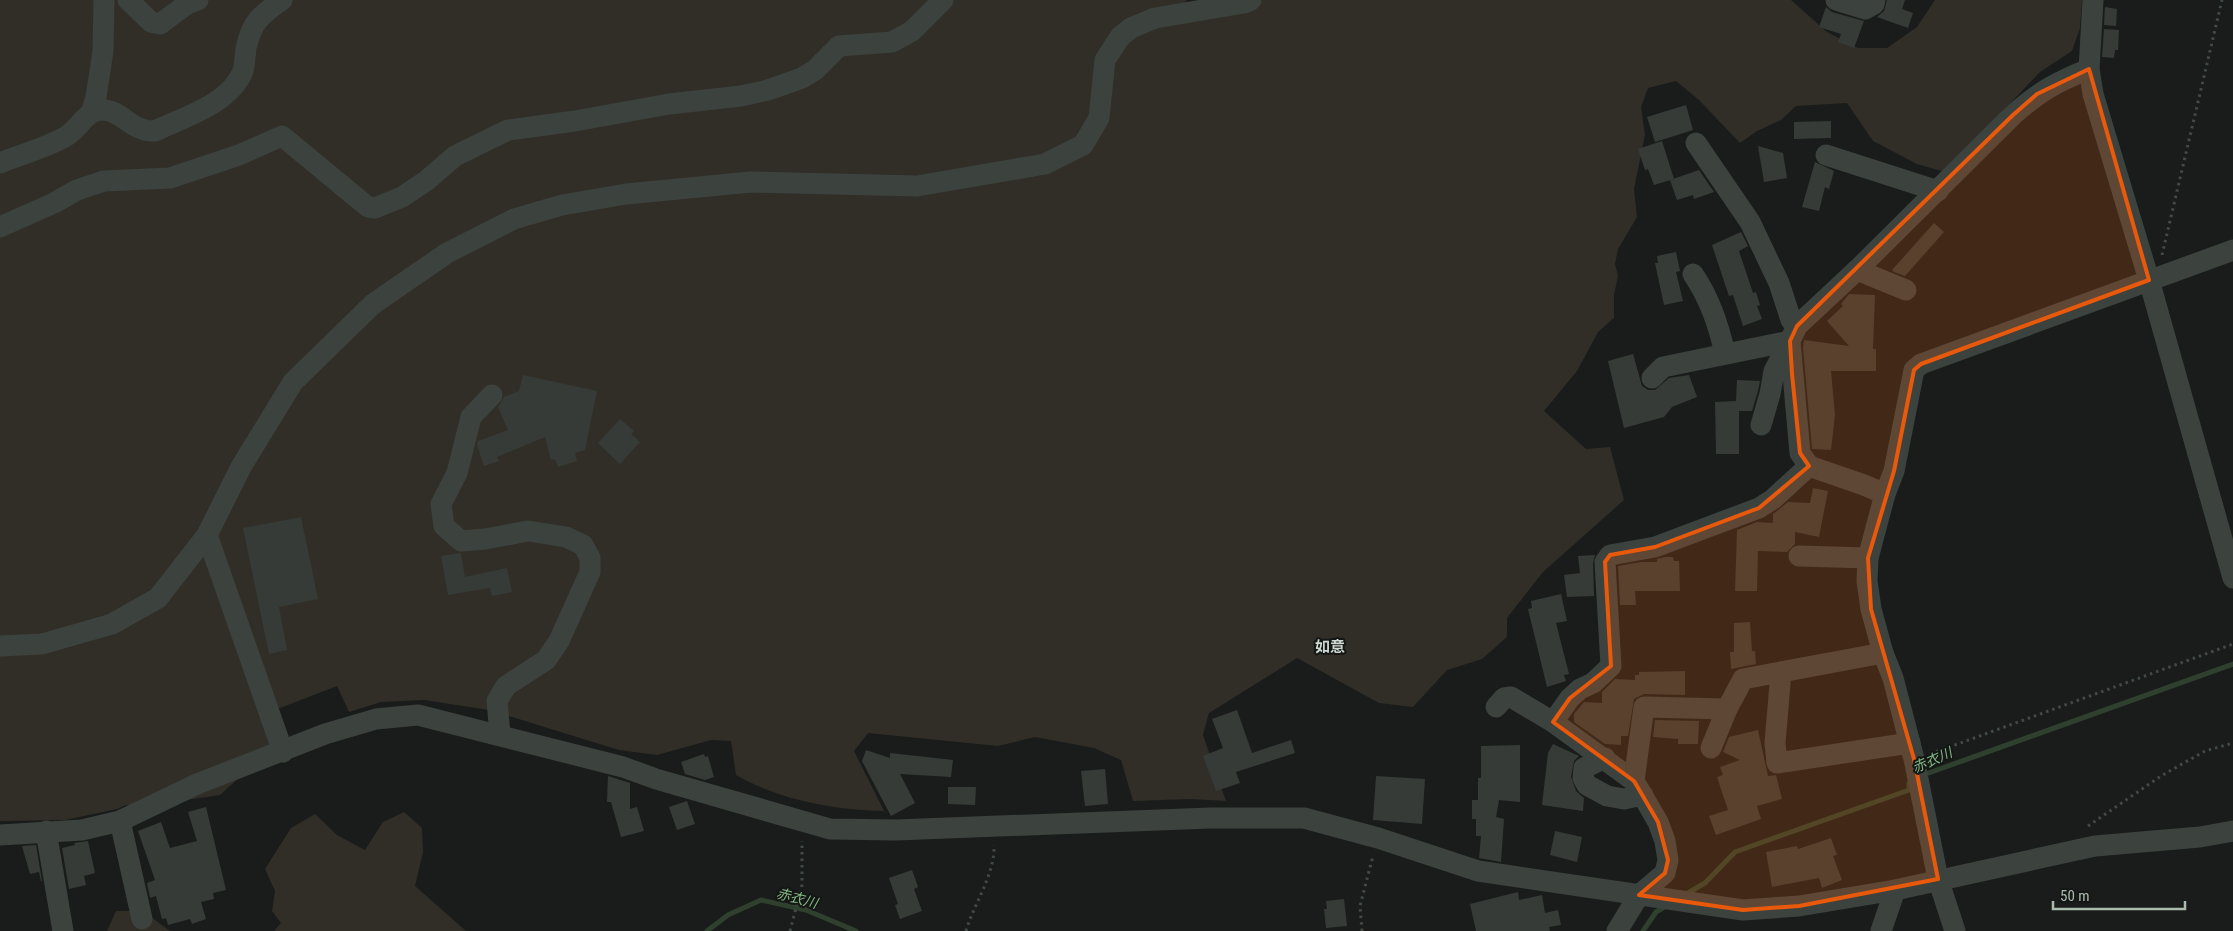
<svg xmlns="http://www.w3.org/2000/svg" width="2233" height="931" font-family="'Roboto Condensed','Noto Sans JP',sans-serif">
	<rect width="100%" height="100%" fill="#191c1b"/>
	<g fill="#312e27">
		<path d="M0 0H1187L1175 14 1251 6 1262 0H1791L1827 32 1858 48H1887L1917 27 1935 0H2082L2080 28 2072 51 2040 72 1945 172 1917 164 1873 141 1847 103 1796 106 1781 120 1757 131 1740 143 1699 100 1676 81 1648 88 1641 107 1645 135 1634 189 1637 217 1618 249 1615 264 1618 276 1614 295V318L1598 332 1577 371 1544 411 1586 449 1610 447 1624 500 1543 572 1507 618V637L1482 659 1447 670 1413 707 1379 703 1297 658 1209 713 1203 735 1226 801 1190 799 1133 801 1121 760 1094 748 1035 737 998 746 868 733 854 751 884 811C833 810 780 800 736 775L731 741 711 740 657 755 619 750 489 710 424 700 381 702 349 712 337 686 262 715 272 748 220 795 139 807 126 805 117 809 65 820 0 821Z"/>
		<path d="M404 812 422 828 423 852 415 886 466 931H274L281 923 272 911 275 891 265 869 291 828 315 814 337 835 365 850 383 822Z"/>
		<path d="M116 911H143L170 931H107Z"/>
	</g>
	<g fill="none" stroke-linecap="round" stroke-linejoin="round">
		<g stroke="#2f412e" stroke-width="5">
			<path d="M1923 775 2233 664"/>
			<path d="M1686 894 1705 883 1735 852 1909 790V783L1912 782"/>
			<path d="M707 931 728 915 761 900 806 910 856 931"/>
			<path d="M1643 931 1656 912 1668 905"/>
		</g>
	</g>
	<g fill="#363b38">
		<path d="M1887 0H1905L1902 9 1913 13 1908 28 1877 17 1884 11Z"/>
		<path d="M1826 7 1832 12 1864 21 1854 48 1838 42 1841 34 1819 27Z"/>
		<path d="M2105 7 2117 9 2116 26 2104 25Z"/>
		<path d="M2104 29 2119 30 2118 50H2115L2114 58 2102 57Z"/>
		<path d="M1686 105 1693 130 1655 142 1647 117Z"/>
		<path d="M1831 121V138L1794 139V122Z"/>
		<path d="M1662 141 1674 179 1654 185 1648 169 1645 170 1638 149Z"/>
		<path d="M1758 146 1783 153 1787 178 1764 182Z"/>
		<path d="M1815 162 1834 171 1829 189 1825 187 1819 211 1802 207Z"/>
		<path d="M1699 170 1714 192 1694 199 1693 195 1677 200 1670 180Z"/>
		<path d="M1934 223 1944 232 1905 276 1894 272 1892 270Z"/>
		<path d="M1741 232 1748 246 1739 251 1753 293 1756 292 1760 305 1757 306 1762 319 1743 326 1733 295 1729 296 1712 245Z"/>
		<path d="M1676 252 1680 271 1676 272 1683 301 1664 305 1655 263H1658L1657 256Z"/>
		<path d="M1849 294 1875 295 1873 349H1876V371H1831L1835 415 1831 450 1812 449 1803 348 1804 340 1849 346 1827 321 1843 306 1841 304Z"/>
		<path d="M1633 354 1642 386 1648 390H1655L1669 378 1689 375 1697 397 1672 407 1664 417 1624 428 1608 361Z"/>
		<path d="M523 375 597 391 585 450 575 453 577 461 558 467 555 459 551 460 545 437 497 457 499 461 484 466 477 445 478 441 508 430 498 407 504 397 519 391Z"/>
		<path d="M1737 380 1760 381 1758 391 1752 411H1739V454H1716L1715 402 1736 401Z"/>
		<path d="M620 419 634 431 631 434 640 442 620 464 598 443Z"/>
		<path d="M1813 488 1828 491 1819 537 1795 532V544L1787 552 1758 551 1757 591H1735L1737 530 1757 522 1773 523V514L1788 502 1810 503Z"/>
		<path d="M301 517 318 599 279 607 287 650 269 654 243 528Z"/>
		<path d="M461 553 465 577 507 568 512 592 492 596 490 588 448 595 441 556Z"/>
		<path d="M1595 555 1593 563 1594 596 1567 597 1564 575 1580 573 1578 556Z"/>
		<path d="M1665 557H1673L1674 561H1679L1680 591H1635L1636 605H1620L1618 566 1641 562H1657V559Z"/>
		<path d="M1561 594 1567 621 1556 623 1569 674 1564 675 1566 681 1547 687 1528 609 1532 608 1531 601Z"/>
		<path d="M1750 622 1752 651H1755L1756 664 1731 669 1730 652H1734V623Z"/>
		<path d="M1685 671V695L1644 694 1634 699 1628 736H1621V745L1605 744 1574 722V714L1584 702 1602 703V692L1615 679 1635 680V675H1639V672Z"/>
		<path d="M1237 710 1252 753 1291 740 1295 753 1236 772 1240 783 1216 791 1203 756 1223 748 1212 719Z"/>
		<path d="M1655 720 1699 721 1698 744H1678V739L1653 737Z"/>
		<path d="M1758 730 1768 776 1776 775 1782 799 1757 806 1761 819 1716 835 1709 816 1728 810 1717 777 1723 775 1720 767 1740 760 1723 752 1729 737Z"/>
		<path d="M1553 744 1579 756 1574 761 1571 777 1576 791 1584 798 1583 811 1542 805 1548 753Z"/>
		<path d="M1520 745V802L1499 800 1496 817 1504 819 1501 862 1479 858 1481 836H1476V819H1472V800H1478V778H1481V746Z"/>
		<path d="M866 750 890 758V753L953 760 951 777 900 774 915 803 891 816 862 761Z"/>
		<path d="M704 754 705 757 708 756 714 777 705 780 685 774 681 762Z"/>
		<path d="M1105 769 1108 804 1085 806 1081 771Z"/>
		<path d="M608 776 630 783V809L637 807 644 831 621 837 611 802H607Z"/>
		<path d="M1376 776 1425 779 1422 824 1373 820Z"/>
		<path d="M948 787H976L975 805 948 804Z"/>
		<path d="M687 801 695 824 677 830 669 807Z"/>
		<path d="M206 807 226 890 213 893 214 899 201 902 206 919 192 924 190 919 168 925 166 918 162 919 156 896 150 898 147 883 155 880 138 831 161 822 170 848 197 841 188 812Z"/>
		<path d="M1555 831 1582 837 1577 862 1550 855Z"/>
		<path d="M1831 838 1837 855 1833 856 1842 880 1822 888 1819 878 1772 887 1766 852 1797 846 1798 849Z"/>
		<path d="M88 841 95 873 84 876 86 885 69 889 62 848 75 845 74 843Z"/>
		<path d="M36 845 42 881H41L39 872 30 874 22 846Z"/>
		<path d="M912 870 918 887 914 889 922 911 900 919 895 905 898 904 889 878Z"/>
		<path d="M1518 892 1519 900 1542 895 1545 913 1558 910 1561 925 1549 927 1550 931H1476L1470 904Z"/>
		<path d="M1344 899 1347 926 1326 928 1324 909H1327L1326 901Z"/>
	</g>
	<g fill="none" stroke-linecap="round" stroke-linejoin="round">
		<g stroke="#424a44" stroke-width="3" stroke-dasharray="2.5 4" stroke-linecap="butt">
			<path d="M2162 255 2222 0"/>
			<path d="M1930 754 2233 644"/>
			<path d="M2088 826 2161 776 2205 751 2233 743"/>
			<path d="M790 931 802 885V841"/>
			<path d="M966 931C974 903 995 875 994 845"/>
			<path d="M1362 931 1360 906 1373 856"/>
		</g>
		<g stroke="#3c433f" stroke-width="21">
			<path d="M128 0 151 22 160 24 187 4 198 0"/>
			<path d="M1836 0 1865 9 1874 4 1875 0"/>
			<path d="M2093 0 2089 69 2093 94 2149 280 2233 578"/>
			<path d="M92 111 96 97 103 51 104 0"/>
			<path d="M1696 143 1750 222 1779 283 1791 320 1797 326"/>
			<path d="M1826 155 1938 191"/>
			<path d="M0 163C17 156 54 145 68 135 81 126 86 110 103 110 122 110 131 132 155 131 184 117 230 104 243 71 245 64 245 55 246 48 252 21 261 15 282 0"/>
			<path d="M0 227 54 203 77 190 104 181 170 178 239 155 282 136 368 207 375 208 402 197 426 181 455 156 508 130 575 121 669 104 741 96 768 90 802 78 815 70 839 46 892 42 912 31 943 0"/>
			<path d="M1857 270 1906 290"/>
			<path d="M1693 274C1710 299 1718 324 1725 353"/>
			<path d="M1652 378 1663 367 1790 341"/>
			<path d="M492 395 471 417 457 473 441 504 444 526 461 541 485 539 528 531 566 537 583 545 590 558V572L559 641 546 660 506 686 497 701 500 734"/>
			<path d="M1761 425 1770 394 1774 371 1781 358 1791 354"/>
			<path d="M1885 494 1864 485 1809 466 1800 453 1790 341 1797 326 1857 270 2013 115C2039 92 2056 82 2089 69"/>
			<path d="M207 535 283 752"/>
			<path d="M1799 556 1868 558"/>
			<path d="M0 646 42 644 112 624 158 598 207 535 241 467 293 382 373 304 447 253 514 219 562 205 626 194 751 182 917 186 1045 164 1083 145 1099 118 1105 60 1120 37 1131 28 1155 18 1244 3 1251 0"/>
			<path d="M1781 672 1775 743 1777 763 1910 743"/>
			<path d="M1496 707 1504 698 1511 697 1553 722 1634 781 1658 822 1665 841 1668 860 1665 873 1639 895 1617 931"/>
			<path d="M1553 722 1570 698 1580 689 1593 683 1611 666 1605 562 1610 555 1655 547 1759 508 1773 499 1809 466"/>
			<path d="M1711 748 1727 709"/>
			<path d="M1605 758 1584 768 1583 778 1587 785 1607 796 1624 799 1643 795"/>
			<path d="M1634 781 1644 707 1727 709 1743 679 1883 653"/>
			<path d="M120 821 142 919"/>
			<path d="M46 831 63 931"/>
			<path d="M0 835 82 830 120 821 197 784 325 734 376 719 418 715 623 767 656 779 830 829 896 830 1210 818H1304L1378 838 1478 871 1743 910 1799 906 1895 890 2095 846 2200 837 2233 831"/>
			<path d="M1881 931 1895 890"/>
			<path d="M1955 931 1938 879 1914 759 1893 678 1883 653 1871 609 1867 581 1868 558 1885 494 1894 471 1914 370 1921 364 2233 250"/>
		</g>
	</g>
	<path fill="#e8590c" fill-opacity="0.2" stroke="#e8590c" stroke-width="4" stroke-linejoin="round" d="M2089 69 2149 280 1921 364 1914 370 1894 471 1868 558 1871 609 1914 759 1938 879 1799 906 1743 910 1639 895 1665 873 1668 860 1658 822 1634 781 1553 722 1570 698 1611 666 1605 562 1610 555 1655 547 1759 508 1809 466 1800 453 1792 374 1790 341 1797 326 2013 115 2037 94Z"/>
	<g text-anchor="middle" stroke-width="4" stroke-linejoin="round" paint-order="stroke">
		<g font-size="14" font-style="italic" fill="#82b782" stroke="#141716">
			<text transform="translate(1932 760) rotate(-24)" y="5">赤衣川</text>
			<text transform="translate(797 898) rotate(15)" y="5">赤衣川</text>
		</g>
		<g font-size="15" font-weight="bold" fill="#cdd8d0" stroke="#141716">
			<text x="1330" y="652">如意</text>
		</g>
	</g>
	<path d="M2053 901v8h132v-8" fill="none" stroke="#abbcaf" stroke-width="2.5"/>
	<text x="2060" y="901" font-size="15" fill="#abbcaf" stroke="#141716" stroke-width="4" paint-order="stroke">50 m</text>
</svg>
